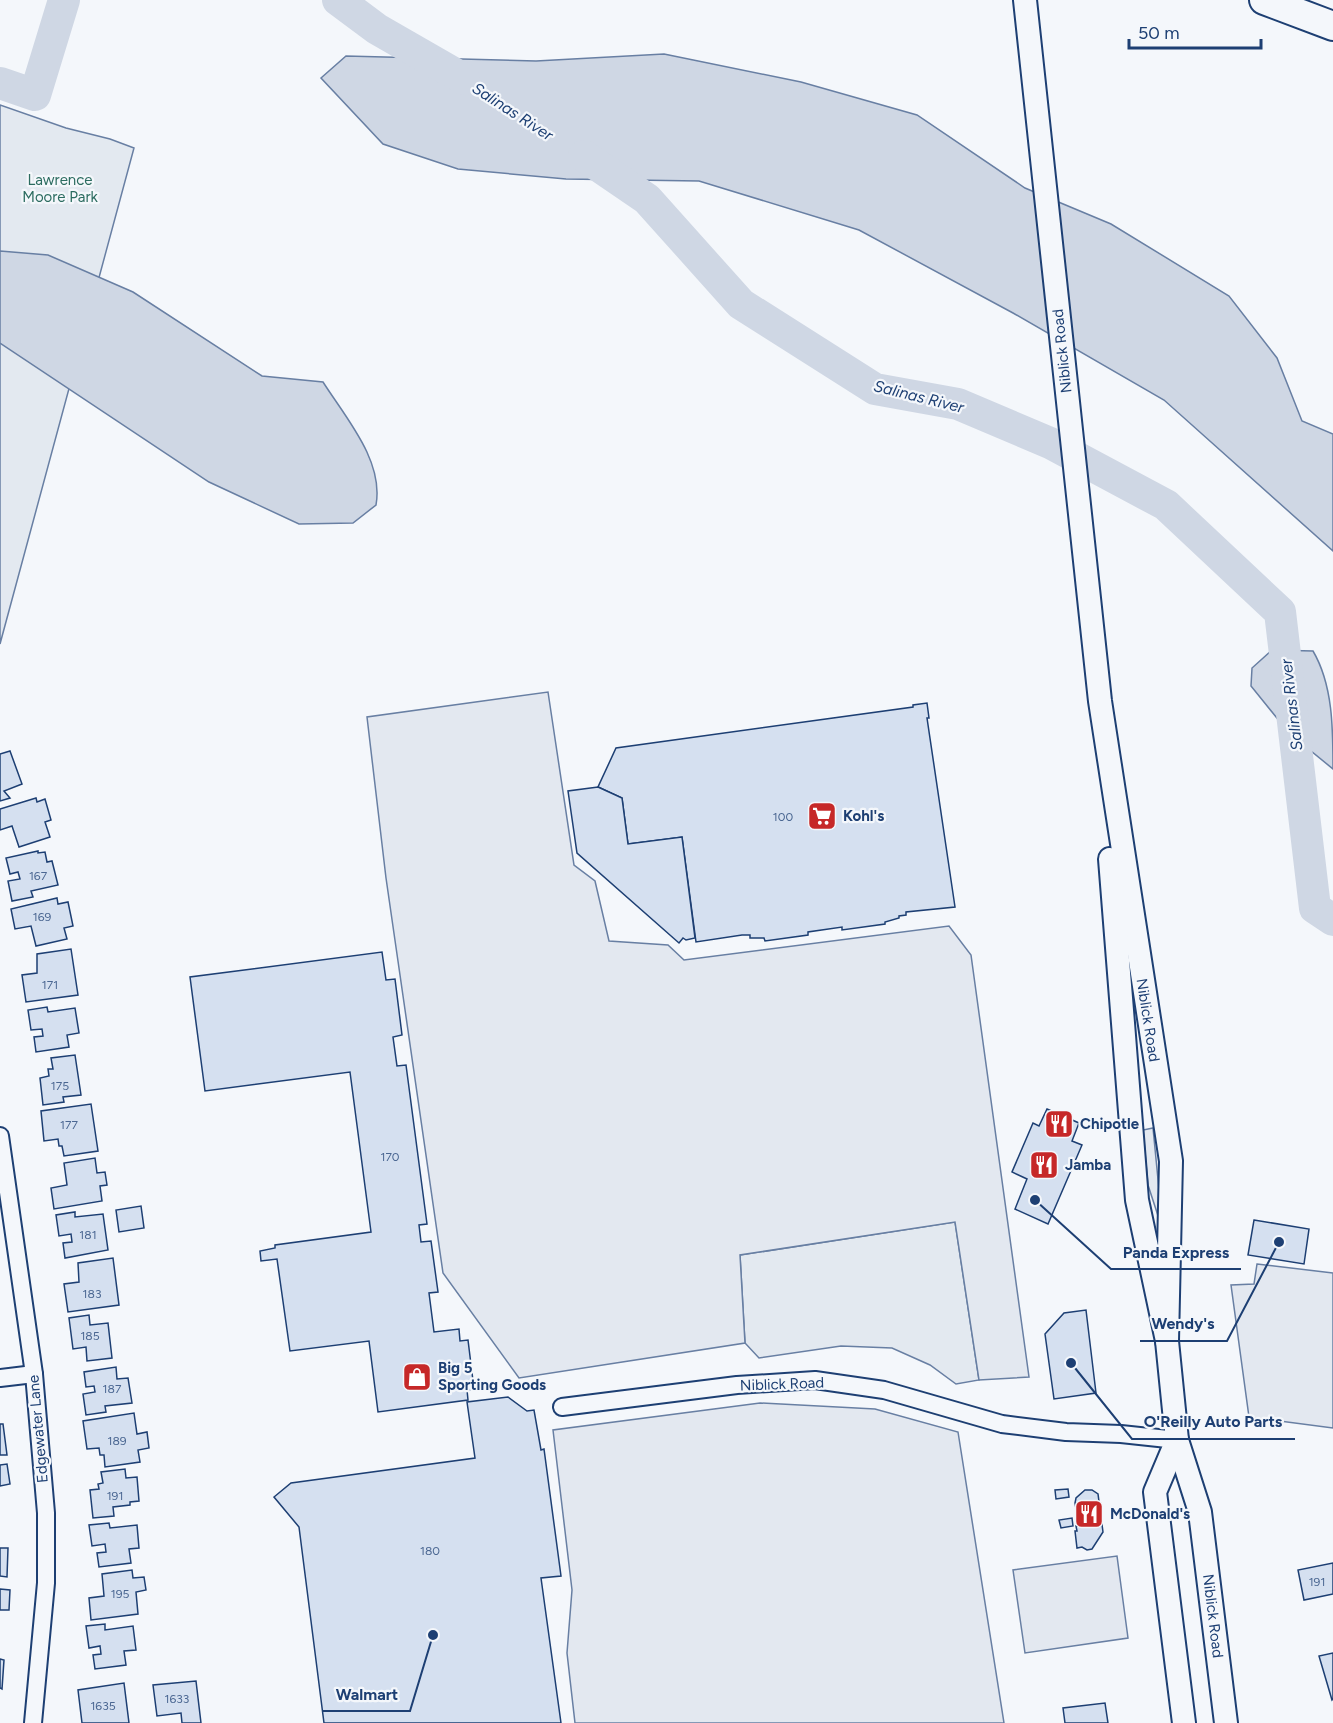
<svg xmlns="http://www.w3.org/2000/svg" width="1333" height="1723" font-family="Figtree,sans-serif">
	<rect width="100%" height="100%" fill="#f4f7fb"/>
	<g fill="#e3e9f0" stroke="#687fa3" stroke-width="1.5">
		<path d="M0 105 66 128 110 139 134 148 0 644Z"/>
		<path d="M1153 1128 1163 1231 1148 1185 1143 1130Z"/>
		<path d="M955 1222 979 1380 956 1384 930 1365 892 1348 841 1346 759 1358 745 1343 740 1255Z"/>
	</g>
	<g fill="#e3e8f0" stroke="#687fa3" stroke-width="1.5">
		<path d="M548 692 574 865 595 881 609 941 668 945 684 960 949 926 971 955 1029 1377 979 1380 955 1222 740 1255 745 1343 519 1378 443 1273 386 878 367 717Z"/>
		<path d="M1257 1264 1333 1273V1428L1249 1417 1231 1285 1254 1284Z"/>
		<path d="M760 1403 875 1409 958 1432 1004 1723H575L567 1653 572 1590 553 1430Z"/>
		<path d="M1117 1556 1128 1638 1025 1653 1013 1570Z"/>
	</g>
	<g fill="#cfd7e4" stroke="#687fa3" stroke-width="1.5">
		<path d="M664 54 801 82 917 115 1025 188 1111 224 1229 296 1277 358 1302 421 1333 434V551L1164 400 1013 313 859 230 699 181 566 179 458 169 383 144 321 78 346 56 536 61Z"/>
		<path d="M0 251 48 255 133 292 262 376 323 382C346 418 384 461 376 505L353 523 299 524 209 482 0 343Z"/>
		<path d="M1272 650 1313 651C1333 685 1333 729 1333 769L1289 733 1251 686 1252 668Z"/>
	</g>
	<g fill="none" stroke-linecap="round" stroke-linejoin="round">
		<g stroke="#cfd7e4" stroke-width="32">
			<path d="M338 0 377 29 464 79"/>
			<path d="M0 83 35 95 64 0"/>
			<path d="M584 156 647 199 741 304 875 389 958 404 1050 443 1166 505 1280 612 1315 908 1333 920"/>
		</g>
	</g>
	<g fill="#d5e0f0" stroke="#1d3f73" stroke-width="1.5">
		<path d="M927 703 929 718H927L955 907 906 912V915L899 916V918L885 922V924L842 930V927L808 932V935L765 941 764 938H750V935H742L696 942 682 837 628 844 622 798 598 787 616 748 913 707V705Z"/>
		<path d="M10 751 22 784 4 791 10 798 0 801V754Z"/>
		<path d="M598 787 622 798 628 844 682 837 695 938 686 940 683 938 679 943 577 853 568 791Z"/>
		<path d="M36 798 37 802 45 799 51 820 45 822 50 837 19 847 12 826 0 830V809Z"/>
		<path d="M38 851V853L45 852 47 862 52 861 58 885 31 891 33 897 12 901 8 881 20 879 18 872 10 874 6 858Z"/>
		<path d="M57 898 58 904 68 902 73 926 64 928 67 939 36 946 31 926 15 929 11 909Z"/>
		<path d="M71 949 78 995 26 1002 22 975 37 973V954Z"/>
		<path d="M382 952 386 980 395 979 402 1035 393 1037 397 1066 406 1065 427 1224 419 1225 421 1242 431 1241 438 1292 429 1293 434 1332 459 1329 460 1341 468 1340 474 1389 467 1390 468 1400 378 1412 369 1341 290 1351 277 1259 261 1261 260 1251 275 1248V1245L371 1232 350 1072 205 1091 190 977Z"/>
		<path d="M47 1007 48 1012 75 1008 79 1033 67 1035 69 1047 36 1052 34 1037 43 1036 42 1029 31 1030 28 1010Z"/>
		<path d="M75 1055 81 1095 63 1097 64 1102 43 1105 40 1078 49 1076 48 1069H53L51 1058Z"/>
		<path d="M91 1104 98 1151 64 1156 62 1146H59L58 1139 44 1141 41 1111Z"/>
		<path d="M1047 1109 1079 1123 1072 1141 1082 1145 1048 1224 1015 1209 1027 1179 1012 1172 1033 1123 1039 1126Z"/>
		<path d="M95 1158 97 1173 105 1172 107 1185 100 1186 102 1201 54 1209 51 1188 67 1185 64 1163Z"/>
		<path d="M141 1206 144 1228 119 1232 116 1210Z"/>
		<path d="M75 1212V1217L103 1214 108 1250 65 1258 63 1243 72 1242 71 1234 59 1236 56 1215Z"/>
		<path d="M1254 1220 1309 1229 1304 1264 1248 1255Z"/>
		<path d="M113 1258 119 1305 68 1312 64 1284 79 1282 78 1263Z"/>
		<path d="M1086 1310 1096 1393 1054 1399 1045 1334 1064 1313Z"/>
		<path d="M89 1315 90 1325 108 1323 112 1358 87 1361 86 1347 73 1349 69 1318Z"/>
		<path d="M116 1367 117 1379 128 1378 132 1403 105 1406 106 1412 86 1415 83 1394 95 1392 94 1386 86 1387 84 1372Z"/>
		<path d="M508 1397 527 1411 534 1410 541 1450 544 1449 561 1576 541 1578 561 1723H324L299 1527 274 1497 291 1483 475 1458 467 1402Z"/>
		<path d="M134 1413 137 1434 147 1432 149 1448 138 1450 140 1462 105 1467 104 1455H100L99 1448 87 1449 83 1421Z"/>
		<path d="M0 1424H3L7 1455H0Z"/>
		<path d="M7 1464 10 1484 0 1486V1465Z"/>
		<path d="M125 1469 126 1478 137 1477 139 1501 130 1502V1505L113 1507 114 1516 93 1518 90 1490 99 1489 98 1484 103 1483 101 1472Z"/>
		<path d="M1068 1489 1069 1497 1056 1499 1055 1490Z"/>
		<path d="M1085 1490H1092L1098 1494 1103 1532 1092 1549 1087 1550 1082 1547 1077 1548 1075 1531H1077L1076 1526H1079L1075 1503 1076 1498Z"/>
		<path d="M1072 1518 1073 1526 1061 1528 1059 1520Z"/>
		<path d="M109 1523 110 1528 137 1525 139 1548 129 1549 131 1563 99 1567 97 1553 106 1552 105 1544 92 1546 89 1525Z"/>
		<path d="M0 1548H8L7 1577 0 1576Z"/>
		<path d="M1333 1563V1594L1304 1600 1298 1570Z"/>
		<path d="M132 1570 133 1578 144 1577 146 1590 136 1592 138 1614 91 1620 89 1598 104 1596 102 1574Z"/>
		<path d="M0 1589 10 1590 9 1610H0Z"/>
		<path d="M105 1624V1630L133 1626 136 1650 124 1651 126 1665 95 1669 93 1655 101 1654 100 1646 89 1648 86 1626Z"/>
		<path d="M1333 1653V1699L1332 1700 1319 1656Z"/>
		<path d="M0 1659 4 1660 2 1689 0 1688Z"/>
		<path d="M196 1681 201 1723H182L181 1713 157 1716 153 1685Z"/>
		<path d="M124 1683 129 1723H82L78 1690Z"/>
		<path d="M1105 1703 1108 1723H1065L1063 1708Z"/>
	</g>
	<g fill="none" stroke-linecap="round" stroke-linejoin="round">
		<g stroke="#1d3f73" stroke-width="20">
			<g id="street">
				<path d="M0 1136 34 1374 46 1513V1583L33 1723"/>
				<path d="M0 1378 34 1374"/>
				<path d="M562 1407 737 1385 815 1380 884 1390 1002 1424 1066 1432 1121 1434 1177 1440"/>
			</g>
		</g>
		<g stroke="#1d3f73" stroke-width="26">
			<g id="secondary">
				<path d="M1025 0 1100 701 1171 1161 1167 1341"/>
				<path d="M1110 859 1137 1200 1167 1341 1177 1440 1200 1512 1226 1723"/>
				<path d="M1177 1440 1155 1492 1184 1723"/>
			</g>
		</g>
		<g stroke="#1d3f73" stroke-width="32">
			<path id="highway" d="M1264 0 1333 26"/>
		</g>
		<use href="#street" stroke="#f4f7fb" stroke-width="16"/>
		<use href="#secondary" stroke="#f4f7fb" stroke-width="22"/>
		<use href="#highway" stroke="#f4f7fb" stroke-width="28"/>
	</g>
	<defs>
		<g id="supermarket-square" transform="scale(1.5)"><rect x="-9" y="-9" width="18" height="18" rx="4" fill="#c62828" stroke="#f4f7fb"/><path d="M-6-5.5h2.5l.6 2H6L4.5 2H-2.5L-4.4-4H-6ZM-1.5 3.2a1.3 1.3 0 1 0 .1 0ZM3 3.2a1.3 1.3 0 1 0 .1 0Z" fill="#fff"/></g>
		<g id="restaurant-square" transform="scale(1.5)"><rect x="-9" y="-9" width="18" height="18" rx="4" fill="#c62828" stroke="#f4f7fb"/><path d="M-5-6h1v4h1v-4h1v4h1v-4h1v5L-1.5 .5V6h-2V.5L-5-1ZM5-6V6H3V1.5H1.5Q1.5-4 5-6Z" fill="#fff"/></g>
		<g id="shop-square" transform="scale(1.5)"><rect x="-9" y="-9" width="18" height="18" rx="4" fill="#c62828" stroke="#f4f7fb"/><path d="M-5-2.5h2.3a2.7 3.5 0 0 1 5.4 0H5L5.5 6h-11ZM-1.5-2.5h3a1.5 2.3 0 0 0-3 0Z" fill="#fff"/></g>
	</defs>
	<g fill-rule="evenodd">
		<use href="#supermarket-square" x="822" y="816"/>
		<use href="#restaurant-square" x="1059" y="1124"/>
		<use href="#restaurant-square" x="1044" y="1165"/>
		<use href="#shop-square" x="417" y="1377"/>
		<use href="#restaurant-square" x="1089" y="1514"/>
	</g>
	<g text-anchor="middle" stroke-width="4.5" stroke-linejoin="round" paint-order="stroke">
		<g font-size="12" fill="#4b6792">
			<text x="783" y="821">100</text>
			<text x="38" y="880">167</text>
			<text x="42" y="921">169</text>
			<text x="50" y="989">171</text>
			<text x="60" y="1090">175</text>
			<text x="69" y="1129">177</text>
			<text x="390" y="1161">170</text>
			<text x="88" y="1239">181</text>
			<text x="92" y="1298">183</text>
			<text x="90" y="1340">185</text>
			<text x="112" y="1393">187</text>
			<text x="117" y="1445">189</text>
			<text x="115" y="1500">191</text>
			<text x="430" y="1555">180</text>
			<text x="1317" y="1586">191</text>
			<text x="120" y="1598">195</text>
			<text x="177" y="1703">1633</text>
			<text x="103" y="1710">1635</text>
		</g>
		<g font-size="15" fill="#2c6c60" stroke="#f4f7fb">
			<text x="60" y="185">Lawrence<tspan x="60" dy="17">Moore Park</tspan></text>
		</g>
		<g font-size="15" fill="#1d3f73" stroke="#f4f7fb">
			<text transform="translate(1062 351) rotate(-96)" y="5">Niblick Road</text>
			<text transform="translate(1148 1020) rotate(81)" y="5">Niblick Road</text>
			<text transform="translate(782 1384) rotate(-2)" y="5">Niblick Road</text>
			<text transform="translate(38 1429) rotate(-95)" y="5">Edgewater Lane</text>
			<text transform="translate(1213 1616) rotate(83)" y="5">Niblick Road</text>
		</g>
		<g font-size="15" font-weight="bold" fill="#1d3f73" stroke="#f4f7fb" text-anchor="start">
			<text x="843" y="821">Kohl's</text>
			<text x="1080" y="1129">Chipotle</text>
			<text x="1065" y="1170">Jamba</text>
			<text x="438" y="1373">Big 5<tspan x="438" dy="17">Sporting Goods</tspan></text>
			<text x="1110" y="1519">McDonald's</text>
		</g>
		<g font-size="16" font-style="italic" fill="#1d3f73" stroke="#f4f7fb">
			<text transform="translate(513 111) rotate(33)" y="6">Salinas River</text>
			<text transform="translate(919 396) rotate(14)" y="6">Salinas River</text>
			<text transform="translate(1291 705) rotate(-97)" y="6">Salinas River</text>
		</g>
	</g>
	<path fill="none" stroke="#1d3f73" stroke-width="2" d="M1035 1200L1111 1269H1241M1279 1242L1227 1341H1140M1071 1363L1132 1439H1295M433 1635L410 1711H323"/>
	<g fill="#1d3f73" stroke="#f4f7fb" stroke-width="2">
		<circle cx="1035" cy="1200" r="6"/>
		<circle cx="1279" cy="1242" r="6"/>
		<circle cx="1071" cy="1363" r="6"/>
		<circle cx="433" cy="1635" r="6"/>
	</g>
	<g font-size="16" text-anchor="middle" font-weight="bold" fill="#1d3f73" stroke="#f4f7fb" stroke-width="4.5" stroke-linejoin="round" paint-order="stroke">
		<text x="1176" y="1258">Panda Express</text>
		<text x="1183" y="1329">Wendy's</text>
		<text x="1213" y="1427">O'Reilly Auto Parts</text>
		<text x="367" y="1700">Walmart</text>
	</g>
	<path d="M1129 39v9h132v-9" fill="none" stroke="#1d3f73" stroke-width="3"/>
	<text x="1138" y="39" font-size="18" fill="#1d3f73" stroke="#f4f7fb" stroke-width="4.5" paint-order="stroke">50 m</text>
</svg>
